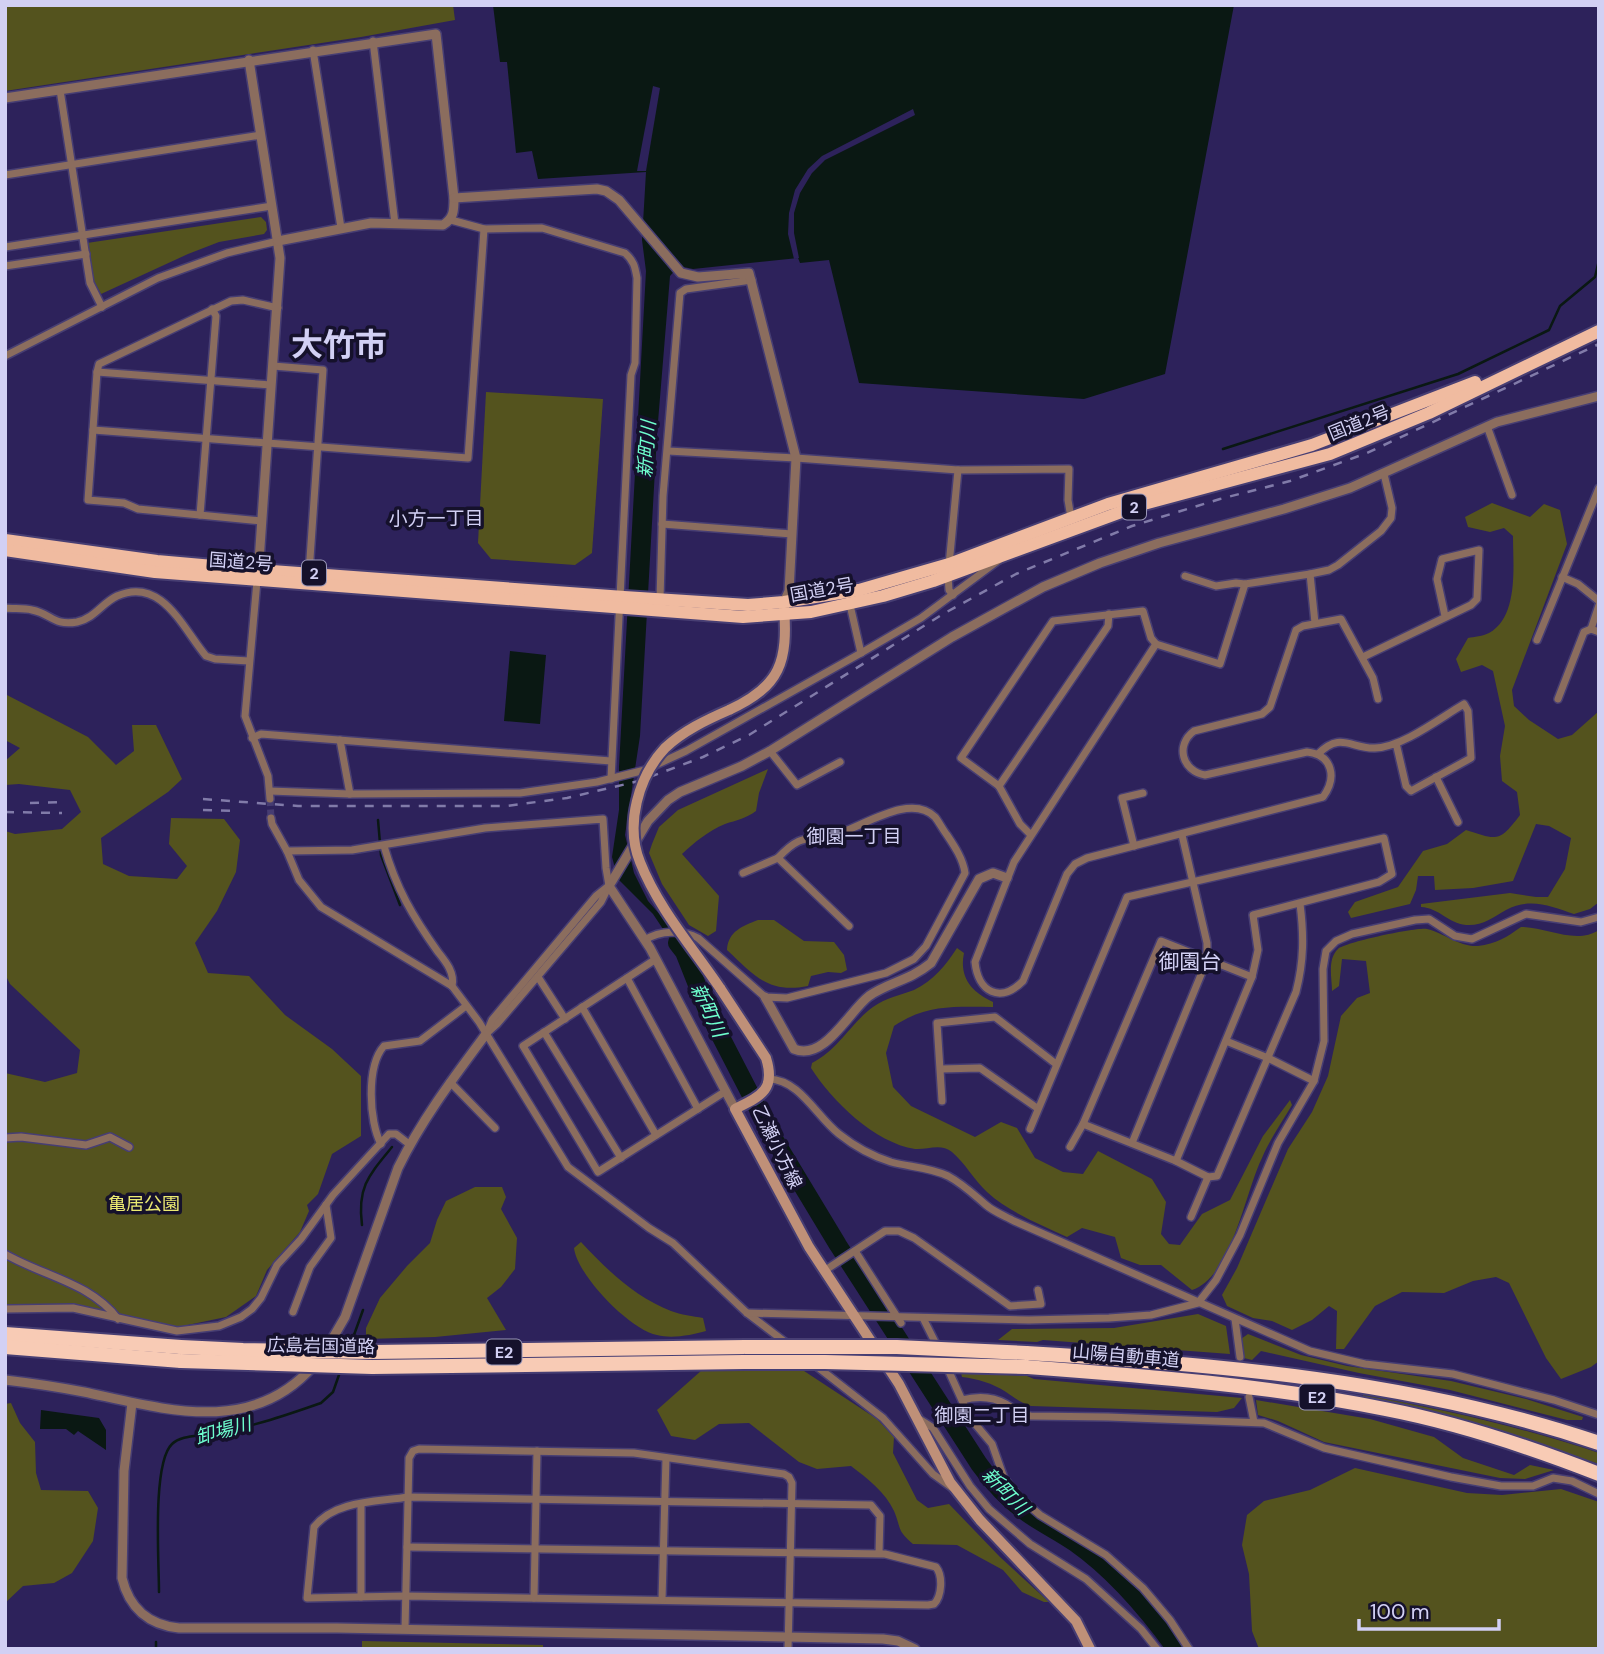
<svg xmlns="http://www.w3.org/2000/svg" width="1604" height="1654" font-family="'DM Sans','Noto Sans JP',sans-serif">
	<rect width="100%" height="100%" fill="#2d225b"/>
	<g fill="#54531e">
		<path d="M5 5H453L455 20 361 37 5 91Z"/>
		<path d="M261 217 266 222 267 230 264 234 219 242 188 254 101 294 94 281 87 243Z"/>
		<path d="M486 392 603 399 592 553 575 565 491 559 478 543Z"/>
		<path d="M1492 503 1530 517 1544 504 1560 510 1567 544 1512 690 1514 706 1529 720 1558 739 1572 735 1599 711V902L1590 909 1574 914C1551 906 1530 897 1506 910 1492 918 1483 926 1466 925 1448 923 1439 908 1421 907V904L1510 893 1536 897H1548L1565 869 1571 838 1549 826 1536 824 1513 881 1473 888 1435 890 1434 876H1418L1416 890 1410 904 1351 918 1348 912 1355 902 1398 887 1423 851 1447 844 1466 830C1497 840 1499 843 1520 815L1517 792 1502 781 1500 756 1505 726 1493 671 1482 665 1461 672 1456 659 1468 638C1474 637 1483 636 1489 633 1519 616 1513 566 1513 536L1504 528 1490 532 1468 527 1465 517Z"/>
		<path d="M5 694 88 737 116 765 134 751 132 725H156L182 779 168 792 101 838 103 864 129 876 177 879 187 866 169 844 171 818 224 819 240 840 236 872 217 911 195 943 208 973 249 976 285 1015 332 1049 361 1076V1136L332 1154 318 1194 307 1205 309 1211 300 1232 267 1270 256 1296 226 1317 178 1327 98 1310 5 1306V1073L45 1082 77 1073 80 1050 10 984 5 974V831L15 834 62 829 81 812 70 790 19 784 5 785V761L20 748 5 740Z"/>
		<path d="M768 769 759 793 756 811C745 819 737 820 725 824 708 831 695 842 682 854L719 896 716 931 708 936 689 925 662 884 649 853 652 844 659 827 678 810Z"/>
		<path d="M758 920H774L804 941 834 942 844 955 847 970 841 973 828 972 811 976 808 986C768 994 754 975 727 950 728 931 743 926 758 920Z"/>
		<path d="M1521 927C1546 927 1576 945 1599 930V1361L1591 1367 1561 1379 1546 1358 1509 1283 1496 1277 1473 1281 1444 1293 1402 1292 1375 1306 1344 1349H1336L1337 1311 1329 1306 1312 1320 1292 1330 1272 1321 1253 1318 1227 1306 1222 1295 1237 1268 1288 1149 1312 1112 1328 1076 1341 1016 1357 998 1370 993 1366 961 1342 959 1339 986 1332 991C1332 979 1327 959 1338 949 1346 942 1417 927 1427 929 1444 933 1459 947 1478 946 1496 944 1507 937 1521 927Z"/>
		<path d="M957 948 964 953C959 977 971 992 993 1002V1007C955 1007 927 1004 894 1026L886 1053 893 1087 911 1106 975 1137 1001 1122 1017 1128 1035 1158 1063 1172 1083 1174 1098 1151 1152 1179 1166 1202 1161 1234 1169 1244 1180 1245 1202 1214 1230 1200 1263 1136 1290 1100 1292 1105C1282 1122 1270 1139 1262 1158 1245 1192 1232 1277 1192 1290L1161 1265H1140L1121 1258 1115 1237 1082 1228 1067 1237C1040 1224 1010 1213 987 1192 974 1180 965 1163 952 1152 941 1143 927 1150 915 1149 875 1143 832 1101 811 1068L812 1063C839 1049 850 1024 873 1007 885 998 901 995 914 990 933 981 946 965 957 948Z"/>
		<path d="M475 1187H502L506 1197 501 1209 517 1238 515 1269 501 1287 487 1298 506 1330 435 1337 366 1339V1328L380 1298 407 1266 430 1243 437 1220 446 1201Z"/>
		<path d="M581 1242C607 1270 635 1297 671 1311 681 1315 693 1316 703 1318L706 1331C692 1335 672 1339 657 1335 630 1330 577 1275 574 1248Z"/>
		<path d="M1198 1314 1226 1326 1230 1354 1043 1340 1037 1342 998 1340 1012 1329 1114 1328Z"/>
		<path d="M1248 1334 1301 1355 1347 1366 1451 1381 1526 1399 1583 1417 1582 1420H1567L1450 1390 1359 1373 1261 1351 1252 1360 1244 1358 1241 1339Z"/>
		<path d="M798 1367 877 1419 894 1437 893 1453 917 1500 928 1508 949 1504 1000 1557 1049 1602H1044L1022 1592 1003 1570 957 1545 913 1544C896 1529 902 1530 894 1511 886 1493 867 1478 851 1466L817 1469 799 1462 749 1423 719 1424 695 1440 671 1436 657 1410 702 1370Z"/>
		<path d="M961 1373 1027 1376 1034 1379 1242 1398 1234 1408 1217 1412 1031 1406C1021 1403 1015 1398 1006 1392 992 1383 978 1379 962 1377Z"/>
		<path d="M1363 1395C1443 1409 1521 1427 1599 1453V1464L1509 1434 1363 1398Z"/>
		<path d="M1256 1400 1370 1419 1434 1437 1463 1458 1514 1475 1530 1465 1554 1470 1525 1479 1500 1478 1324 1442 1278 1421 1258 1415Z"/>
		<path d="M11 1403 20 1423 35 1442 36 1473 41 1490 88 1491 98 1508 93 1541 72 1573 54 1583 23 1586 5 1603V1404Z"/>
		<path d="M1355 1468 1467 1493 1502 1495 1561 1489 1599 1502V1649H1259L1252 1631 1249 1574 1242 1545 1247 1515 1264 1501 1310 1490Z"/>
		<path d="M362 1641 543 1645V1649H362Z"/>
	</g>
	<g fill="#0a1813">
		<path d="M493 5H1234L1165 374 1084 399 859 383 829 260 800 263 798 258 693 269 679 266 670 276 657 434 640 736 625 835 634 873 648 901 668 924 684 950 688 963 679 947 669 938 653 914 618 879 612 857 619 810V767L646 271 642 240 646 172 538 179 532 151 516 153 507 62H500Z"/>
		<path d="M510 651 546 655 540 724 504 721Z"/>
		<path d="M41 1410 99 1418 106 1430V1450L78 1431 74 1435 66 1429H40Z"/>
	</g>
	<g fill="#2d225b">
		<path d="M653 86 660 88 646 171H637Z"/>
		<path d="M913 109 915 115 825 160 812 173 800 193 794 213V233L799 258 794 259 788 234 789 213 795 190 808 169 822 156Z"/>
	</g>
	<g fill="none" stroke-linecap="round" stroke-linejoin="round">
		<g stroke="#0a1813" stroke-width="2.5">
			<path d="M1223 449 1458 374 1549 330 1560 306 1595 277 1599 260"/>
			<path d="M378 820 381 855 400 905"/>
			<path d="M362 1225C357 1187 369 1175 392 1147"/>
			<path d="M350 1346 363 1310"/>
			<path d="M159 1592C159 1562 152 1463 172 1444 180 1436 196 1436 207 1434 246 1429 284 1416 321 1403L333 1392 340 1372"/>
			<path d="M156 1649V1642"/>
		</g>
		<path stroke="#0a1813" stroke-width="18" d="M677 943 684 952 707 1010 771 1134 838 1245 979 1464C992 1482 1006 1498 1024 1511 1040 1523 1058 1531 1075 1543 1115 1571 1147 1609 1176 1649"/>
		<path stroke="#463c72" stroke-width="7" stroke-dasharray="7 3.5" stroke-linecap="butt" d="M270 799 271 818"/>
		<g stroke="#473e73" stroke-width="10">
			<g id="minor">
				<path d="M373 41 395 224"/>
				<path d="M313 50 341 228"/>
				<path d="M60 90 90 283 102 307"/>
				<path d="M5 175 261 135"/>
				<path d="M451 220 484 229 542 228 625 253C634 261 635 267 637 278L635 363 631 375 611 779"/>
				<path d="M5 247 272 206"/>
				<path d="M5 266 86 254"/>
				<path d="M5 356 158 278 227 253 278 241"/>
				<path d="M273 366 323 370 309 573"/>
				<path d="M97 372 271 385"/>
				<path d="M1487 426 1512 495"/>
				<path d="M93 430 468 458 484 229"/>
				<path d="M668 451 796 458 958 470 1069 469 1068 500 1071 518"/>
				<path d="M200 515 216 316 212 309"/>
				<path d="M261 521 138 509 124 503 88 500 97 372 99 364 231 301 243 300 278 308"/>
				<path d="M662 524 792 534"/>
				<path d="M1310 574 1315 623"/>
				<path d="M1185 576 1216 586 1236 583 1245 584 1310 574 1329 570 1338 565 1381 531 1391 518 1392 508 1384 474"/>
				<path d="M1562 577 1578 584 1599 601"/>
				<path d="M257 581 245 716 268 776 270 799"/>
				<path d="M953 595 949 590 948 576 958 470"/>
				<path d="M660 599 663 496 680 293 686 289 752 280"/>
				<path d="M850 605 861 653"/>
				<path d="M5 608C14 609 24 608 32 610 52 614 53 626 77 622 95 618 102 603 117 596 162 576 183 629 206 656L215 659 249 661"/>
				<path d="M1591 629 1599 605"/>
				<path d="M1537 640 1599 488"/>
				<path d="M1156 644 1014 862 975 962C978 992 1000 1004 1023 981L1067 874 1075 864 1087 858 1323 797C1337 778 1333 755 1307 752L1205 775C1182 771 1175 745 1194 731L1262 714 1270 707 1296 630 1303 626 1341 619 1373 678 1378 699"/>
				<path d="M1363 657 1471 605 1477 599 1479 550 1442 559 1437 579 1445 616"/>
				<path d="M1558 699 1584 632 1591 629 1599 632"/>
				<path d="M252 738 261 734 611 761"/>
				<path d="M340 740 350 794"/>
				<path d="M770 751 797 785 840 762"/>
				<path d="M1318 754C1341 731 1351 749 1375 748 1403 747 1440 718 1464 704L1468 711 1471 758 1411 791 1406 786 1396 743"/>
				<path d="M1436 777 1458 822"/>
				<path d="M999 786 1108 626 1109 614"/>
				<path d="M270 791 350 794 520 793 597 782 645 770 686 751 861 653 921 618 999 560"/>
				<path d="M271 818 272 824 287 851 299 880 321 907 452 986 479 1022 568 1167 649 1228 673 1243 747 1313 789 1345"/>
				<path d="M1030 834 1020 824 999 786 961 758 1053 621 1143 611 1151 638 1156 644 1220 664 1245 584"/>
				<path d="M384 846C396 888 413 917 438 952 446 962 455 973 452 986"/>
				<path d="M1134 846 1122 798 1143 793"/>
				<path d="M287 851 352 850 485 828 603 819 606 868 609 886 601 902 497 1024 486 1034"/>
				<path d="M743 873 778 858"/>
				<path d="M645 940C660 930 683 930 698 938L765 997 787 998 886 973 914 959 926 946 965 873C963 859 955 847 947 835 943 830 939 822 935 817 911 793 865 825 840 833 809 844 805 829 778 858L849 926"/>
				<path d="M656 959 523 1046 598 1172 726 1091"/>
				<path d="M538 977 565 1019"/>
				<path d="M627 978 698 1109"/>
				<path d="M582 1007 656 1135"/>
				<path d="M487 1032 492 1020 596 896 606 888"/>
				<path d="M544 1032 621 1158"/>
				<path d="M1226 1041 1268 1058 1314 1081"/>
				<path d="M941 1069 980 1068 1037 1108"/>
				<path d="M769 1079C800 1080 816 1116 839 1134 854 1146 872 1156 891 1162 909 1167 929 1167 948 1176 963 1184 973 1194 986 1205 994 1212 1005 1216 1014 1221L1310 1351 1365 1364 1453 1374 1554 1400 1599 1415"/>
				<path d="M450 1082 495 1128"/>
				<path d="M942 1101 937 1023 995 1017 1056 1064"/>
				<path d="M1083 1124 1176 1161 1208 1177 1217 1176 1296 992C1304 961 1304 935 1300 904"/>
				<path d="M1030 1129 1127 897 1384 838 1392 874 1379 882 1253 915 1258 950 1252 977 1176 1161"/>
				<path d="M5 1138 21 1137 86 1145 110 1137 129 1147"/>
				<path d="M1132 1143 1207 960V943L1182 835"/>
				<path d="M381 1144C369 1122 366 1066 384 1046L420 1041 466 1006"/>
				<path d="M1070 1147 1083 1124 1161 941 1252 977"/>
				<path d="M1191 1217 1208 1177"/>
				<path d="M855 1251 901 1323"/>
				<path d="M5 1254C43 1276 91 1283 118 1319"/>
				<path d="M824 1271 885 1231H899L914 1238 1010 1306 1041 1304 1038 1290"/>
				<path d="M5 1309 73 1308 177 1331 219 1326 241 1317 252 1309 261 1298 277 1265 301 1239 333 1195 389 1134H396L409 1144"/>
				<path d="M293 1312 310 1267 331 1238 326 1205"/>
				<path d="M747 1313 1029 1320 1109 1318 1151 1315 1198 1303 1216 1280 1240 1235 1278 1143 1314 1081 1324 1041 1323 969 1326 951 1336 941 1352 934 1415 920 1429 919 1455 936 1472 939 1526 914 1581 922 1599 917"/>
				<path d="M923 1318 938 1348"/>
				<path d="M1235 1319 1240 1357"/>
				<path d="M815 1365 883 1418 933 1474 951 1487"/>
				<path d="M946 1365 970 1418 992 1444 1004 1478 1019 1497 1040 1515 1106 1555 1143 1588 1170 1620 1189 1649"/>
				<path d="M1249 1397 1254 1422"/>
				<path d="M962 1400C977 1396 992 1396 1006 1404 1015 1409 1020 1415 1031 1416L1108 1417 1264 1423 1324 1448 1451 1477 1501 1486H1533L1553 1478 1572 1481 1599 1494"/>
				<path d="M919 1419 933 1428 970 1486 989 1509 1030 1544 1086 1579 1141 1629 1157 1649"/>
				<path d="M361 1505V1597"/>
				<path d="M407 1547 885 1554 936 1567C943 1576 942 1596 934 1604L928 1605 405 1596 307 1598 314 1527C335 1500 377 1502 408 1497L871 1505 880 1516 879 1554"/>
				<path d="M534 1598 537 1451"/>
				<path d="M662 1600 666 1458"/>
				<path d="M405 1629 409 1458 413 1451 419 1449 634 1453 784 1474 789 1477 792 1483 788 1649"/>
			</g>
		</g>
		<g stroke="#473e73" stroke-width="12">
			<g id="tertiary">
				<path d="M249 60 280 258 258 576"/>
				<path d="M5 98 436 34 454 198C454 211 454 218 443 225L371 223 278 241"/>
				<path d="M454 198 597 189 606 191 619 200 681 273 698 277 749 273 796 458 789 591 784 602"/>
				<path d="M765 997 794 1049C824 1062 849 1011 869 996 889 982 909 981 931 963L979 879 993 873 1007 878"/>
				<path d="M735 1109 650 948 609 886 648 821 668 800 680 792 742 766 770 751 952 637 1043 587 1100 563 1159 543 1284 509 1350 488 1497 422 1599 396"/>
				<path d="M323 1355 345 1317 398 1168C422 1119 454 1077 486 1034"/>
				<path d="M5 1380C31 1383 58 1387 84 1392 164 1409 252 1437 314 1365"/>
				<path d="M132 1403 124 1471 122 1578C129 1608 149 1625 179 1628H337L883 1639 898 1641 915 1649"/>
			</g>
		</g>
		<g stroke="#473e73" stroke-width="14">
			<g id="secondary">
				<path d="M729 710C781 686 788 662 784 606"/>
				<path d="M720 988 766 1058C776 1090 761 1096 735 1109L809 1247 899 1384 950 1482 980 1520 1076 1621 1090 1649"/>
			</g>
		</g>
		<g stroke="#473e73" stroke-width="16">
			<g id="trunk">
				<path d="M5 540 157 561 258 570 624 597 748 605 784 602 859 590 949 564 1108 504 1312 445 1475 382"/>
				<path d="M5 550 155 572 743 617 811 612 883 596 933 581 1140 505 1330 454 1429 413 1599 331"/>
			</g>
		</g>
		<g stroke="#473e73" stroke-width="18">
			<g id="motorway">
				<path d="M5 1334 181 1347"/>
				<path d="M5 1347 181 1361"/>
				<path d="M371 1352 745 1347"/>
				<path d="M1026 1353C1218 1364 1416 1381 1599 1443"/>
				<path d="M372 1367 744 1362"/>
				<path d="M1026 1367C1146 1376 1267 1385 1385 1409 1458 1423 1530 1447 1599 1474"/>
			</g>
		</g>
		<use href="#minor" stroke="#8b6d5e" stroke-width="7"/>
		<use href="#tertiary" stroke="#8b6d5e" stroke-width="9"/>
		<use href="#secondary" stroke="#bf9078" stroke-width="10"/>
		<use href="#trunk" stroke="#f0bba0" stroke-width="12"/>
		<use href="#motorway" stroke="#f8cbb5" stroke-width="14"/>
		<g stroke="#817ba9" stroke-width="2.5" stroke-dasharray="9 9" stroke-linecap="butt">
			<path d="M203 799 298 806H506L567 798 639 781 703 757 749 735 943 614 1016 574 1132 526 1220 499 1290 481 1367 453 1599 344"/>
			<path d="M30 803 62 802"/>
			<path d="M203 810 234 811"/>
			<path d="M5 812 62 813"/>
		</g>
		<g stroke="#473e73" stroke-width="14" stroke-linecap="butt">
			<path id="secondary-bridge" d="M720 988C693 948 658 908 640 862 625 825 638 777 665 748 683 731 706 720 729 710"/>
		</g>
		<g stroke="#473e73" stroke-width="18" stroke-linecap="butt">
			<g id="motorway-bridge">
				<path d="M181 1347 243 1350 371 1352"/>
				<path d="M745 1347H897L1026 1353"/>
				<path d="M181 1361 372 1367"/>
				<path d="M744 1362H825L1026 1367"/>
			</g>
		</g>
		<use href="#secondary-bridge" stroke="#bf9078" stroke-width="10"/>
		<use href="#motorway-bridge" stroke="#f8cbb5" stroke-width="14"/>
	</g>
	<g text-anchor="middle" stroke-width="7" stroke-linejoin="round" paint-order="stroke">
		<g fill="#15112b" stroke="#9997b8" stroke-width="2">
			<rect x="1122" y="494.5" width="24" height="25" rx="5"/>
			<rect x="302" y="560.5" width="24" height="25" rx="5"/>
			<rect x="486.5" y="1339.5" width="35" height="25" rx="5"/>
			<rect x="1299.5" y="1384.5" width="35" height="25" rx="5"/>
		</g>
		<g font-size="16" font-weight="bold" fill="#d2d0f4">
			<text x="1134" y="513">2</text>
			<text x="314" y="579">2</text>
			<text x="504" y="1358">E2</text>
			<text x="1317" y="1403">E2</text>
		</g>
		<g font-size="18" fill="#d2d0f4" stroke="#15112b">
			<text transform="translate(1359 423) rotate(-22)" y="6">国道2号</text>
			<text transform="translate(241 562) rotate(4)" y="6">国道2号</text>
			<text transform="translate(822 590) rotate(-10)" y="6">国道2号</text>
			<text transform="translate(777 1147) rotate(64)" y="6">乙瀬小方線</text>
			<text transform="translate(321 1346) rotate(1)" y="6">広島岩国道路</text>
			<text transform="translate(1126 1356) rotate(5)" y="6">山陽自動車道</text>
		</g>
		<g font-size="18" fill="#ebe972" stroke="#15112b">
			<text x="144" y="1210">亀居公園</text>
		</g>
		<g font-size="19" font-style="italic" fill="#6efece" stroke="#15112b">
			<text transform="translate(646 449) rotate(-86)" y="7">新町川</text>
			<text transform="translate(709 1010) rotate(65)" y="7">新町川</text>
			<text transform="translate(223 1430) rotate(-15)" y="7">卸場川</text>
			<text transform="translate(1006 1491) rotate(45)" y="7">新町川</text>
		</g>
		<g font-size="19" fill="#d2d0f4" stroke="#15112b">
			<text x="436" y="525">小方一丁目</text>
			<text x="854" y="843">御園一丁目</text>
			<text x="982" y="1422">御園二丁目</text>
		</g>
		<g font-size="21" fill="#d2d0f4" stroke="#15112b">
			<text x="1190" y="969">御園台</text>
		</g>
		<g font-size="32" font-weight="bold" fill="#d2d0f4" stroke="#15112b">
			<text x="339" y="356">大竹市</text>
		</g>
	</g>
	<rect width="1604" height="1654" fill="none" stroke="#d2d0f4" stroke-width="14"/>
	<path d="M1359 1619v10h140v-10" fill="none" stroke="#d2d0f4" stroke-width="3.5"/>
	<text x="1370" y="1619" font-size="21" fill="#d2d0f4" stroke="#15112b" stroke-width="5" paint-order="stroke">100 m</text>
</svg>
